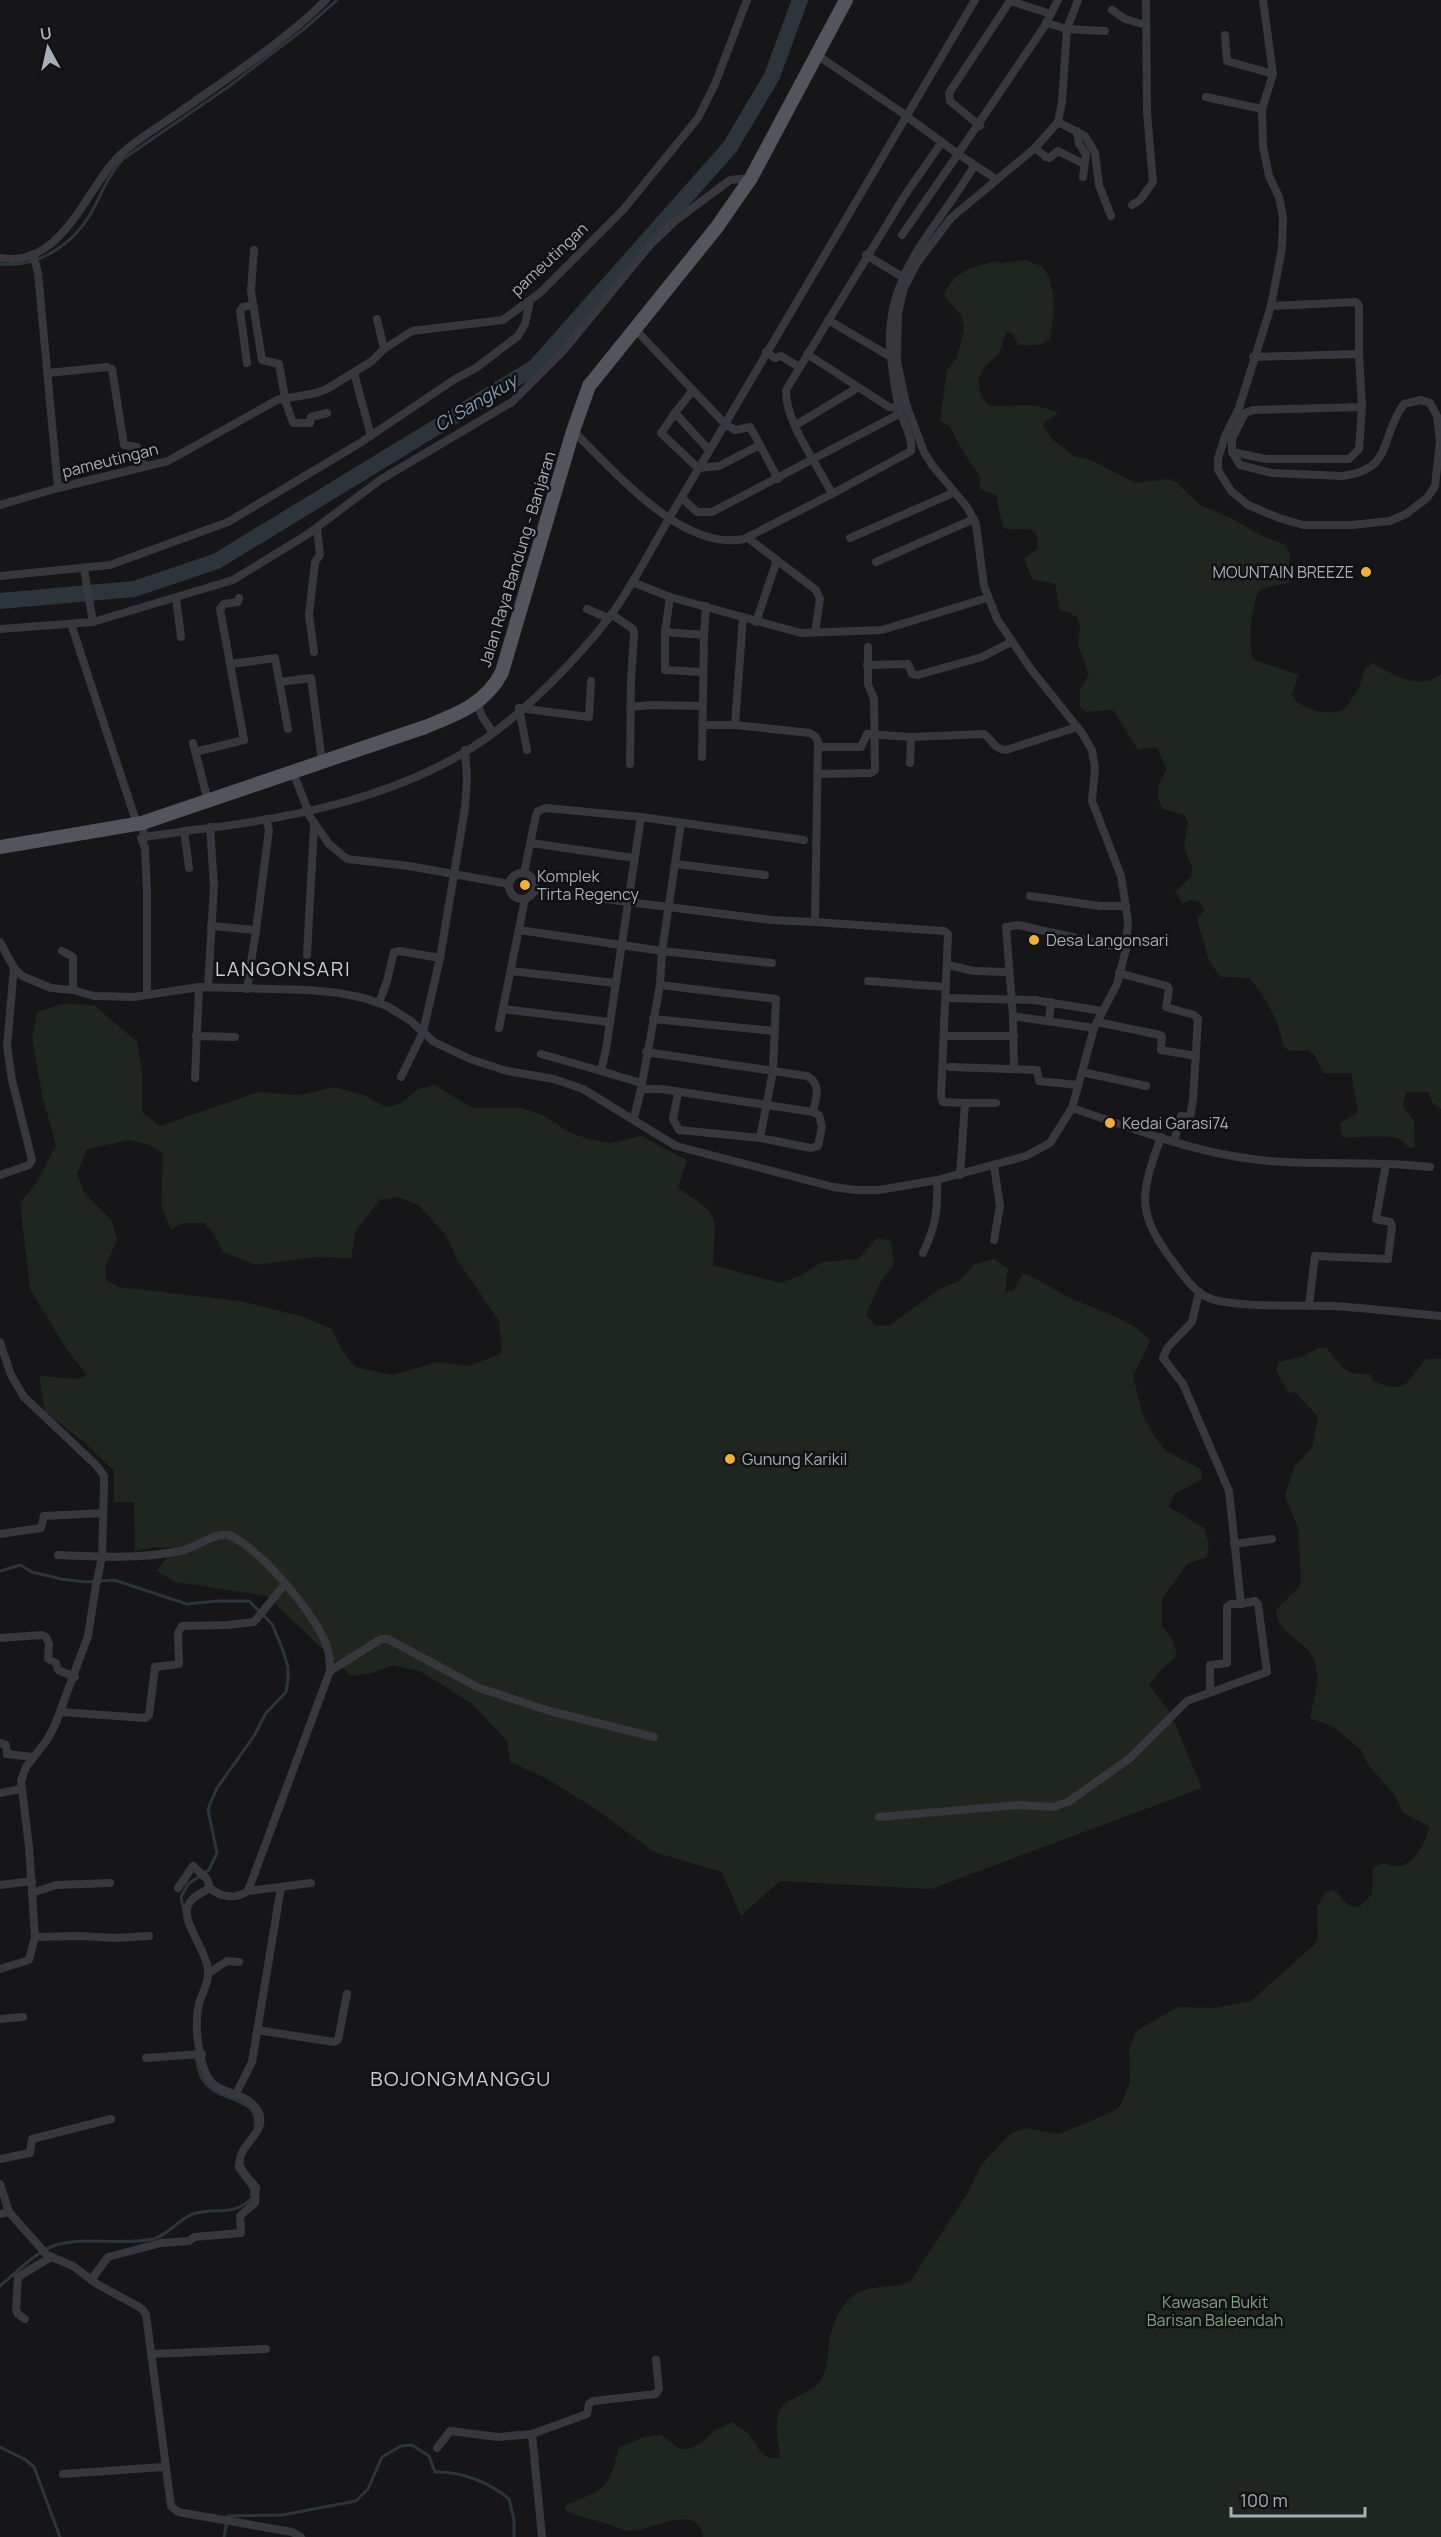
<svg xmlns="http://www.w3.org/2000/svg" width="1441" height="2537" font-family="Manrope,sans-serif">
	<rect width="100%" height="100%" fill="#161618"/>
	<g fill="#1e261f" fill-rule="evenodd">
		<path d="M1026 260C1032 263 1039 264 1043 268 1058 284 1054 319 1050 339L1039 345H1018L1013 334 1006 332 999 354 985 366 978 380 981 396 988 405C1001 408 1013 405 1026 405 1038 405 1049 409 1059 413L1046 421 1043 426 1053 440 1074 456 1091 460 1135 483 1168 479 1176 482 1200 505 1231 518 1264 537 1284 544 1290 554 1289 580 1288 583 1267 587 1258 592C1251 614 1249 634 1252 657L1255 660 1298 675 1292 695C1300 710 1330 717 1345 709L1359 688 1365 668 1373 663C1393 675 1420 691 1441 674V1109L1433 1104 1428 1092H1406L1403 1106 1414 1121 1415 1147 1410 1148C1406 1146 1403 1141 1399 1139 1393 1135 1353 1137 1344 1138L1341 1135 1340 1123 1358 1112 1351 1073H1324L1315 1056 1309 1050 1291 1051 1284 1047C1278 1020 1267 998 1249 978L1221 977 1209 961 1197 919 1205 910 1198 901 1190 900 1183 904 1175 892 1192 876V867L1184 848 1188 822 1184 815 1163 809C1154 794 1158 783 1167 770L1157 747 1138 750 1113 710 1086 712 1080 706V689L1089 675 1078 644 1080 630 1078 618 1068 612 1060 611 1055 584 1032 579 1024 558 1038 549C1040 517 1018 535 1003 527L996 495 980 489V476L965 455 950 427 940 420 947 370 957 358 964 329 962 316 944 296C952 271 975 266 997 261L1001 263Z"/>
		<path d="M61 1004 94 1005 137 1042 142 1074V1112L160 1126 258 1092 301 1095 334 1087 364 1095 386 1107 400 1104 418 1089 435 1085 472 1108H521L545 1116 567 1131 588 1139 611 1143 641 1136 687 1160 678 1188C724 1218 714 1213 713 1265L780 1283 802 1275 822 1262 858 1259 877 1238 891 1241 894 1264 880 1283 866 1315 875 1326 890 1325 940 1289 959 1281 975 1264 994 1259 1008 1269 1005 1292 1014 1290 1023 1273C1039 1279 1053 1289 1068 1297 1091 1308 1137 1321 1150 1341L1133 1376 1142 1413 1153 1434 1166 1451 1201 1469 1202 1479 1174 1494 1169 1507 1204 1528 1209 1544 1207 1557 1187 1564 1162 1599V1626L1173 1641 1177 1656 1161 1670 1149 1685 1170 1712 1202 1788 931 1889 780 1881 741 1916 722 1872 654 1852 597 1810 544 1777 510 1762 507 1741 472 1704 422 1672 393 1665 373 1673 351 1676 267 1596 176 1582 156 1571 175 1548 154 1547 135 1551 134 1502H114V1471L85 1443 45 1412 39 1376 77 1379 87 1375 67 1350 30 1289 20 1203 37 1182 56 1145 43 1099 32 1039 37 1012ZM129 1140 150 1145 163 1154 161 1206 171 1230 182 1223H204L214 1234 223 1252 256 1265 315 1257 351 1258 356 1230 380 1200 398 1197 418 1205 445 1234 458 1261 499 1321 502 1353 469 1366 437 1362 392 1375 355 1367 342 1350 332 1329 301 1316 239 1301 119 1287 106 1280 105 1268 117 1240 112 1221 84 1192 77 1174 87 1149Z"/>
		<path d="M1318 1348H1327C1342 1367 1343 1375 1370 1374L1373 1381C1409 1396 1406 1381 1426 1359H1441V2537H703C700 2501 647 2532 630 2531 623 2531 615 2526 608 2524 596 2520 584 2518 572 2514L565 2509 566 2505C605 2489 609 2490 619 2447L644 2437 662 2435 680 2449H689L701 2443 714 2431 732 2422C738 2427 747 2431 751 2437 760 2450 762 2460 780 2458 779 2443 773 2421 781 2408 786 2398 811 2395 821 2380 828 2369 827 2356 829 2344 830 2330 839 2309 849 2299 866 2283 890 2290 910 2282L967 2194 982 2164 1010 2134 1025 2128 1059 2134 1114 2111 1120 2106 1130 2083 1129 2050 1135 2034 1141 2028 1178 2007 1213 2008 1251 2001 1314 1945 1318 1939 1317 1908 1325 1893 1333 1890C1344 1897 1344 1907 1359 1907L1372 1894 1373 1868C1387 1859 1387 1867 1400 1866 1413 1866 1429 1838 1429 1826L1403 1813 1395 1796 1368 1764 1361 1750 1334 1727 1310 1718C1313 1701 1320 1683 1316 1666 1310 1639 1277 1637 1276 1610L1299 1587 1301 1579 1298 1528 1285 1496 1294 1467 1312 1448 1318 1417 1296 1393 1288 1392 1276 1370 1279 1362 1304 1356Z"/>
	</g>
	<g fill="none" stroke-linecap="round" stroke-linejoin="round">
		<g stroke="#2c353c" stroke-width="3">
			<path d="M0 264C37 268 71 246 90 215 101 196 107 176 123 159L228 87 304 29 337 0"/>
			<path d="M0 1571 20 1565 32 1572 61 1579 86 1582 114 1580 187 1604 218 1601H249L272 1624 282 1648 288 1667V1680L286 1692 266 1713 254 1736 217 1788 210 1804 208 1810 217 1853 209 1870 188 1884 181 1897 184 1912"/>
			<path d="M196 2057C198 2070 201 2082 213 2090 229 2101 260 2101 255 2127"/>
			<path d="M0 2286C17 2272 35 2252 56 2245 85 2236 122 2246 153 2239 170 2235 179 2217 196 2213 218 2207 233 2217 252 2198L251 2188 236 2168 238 2156"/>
			<path d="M0 2447 26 2460 34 2467 60 2537"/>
			<path d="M224 2537 228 2516 282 2515 356 2501 368 2489 382 2457 401 2446 412 2445 429 2456 435 2472C461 2471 489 2482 509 2499L514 2520V2537"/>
		</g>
		<path stroke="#2c353c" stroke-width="16" d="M0 601 134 589 217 561 535 367 730 147 772 76 800 0"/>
		<g stroke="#37383d" stroke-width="8">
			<path d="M1112 10 1125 19 1146 25"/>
			<path d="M1047 23 1067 29 1105 31"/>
			<path d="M1225 35 1227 61 1273 74"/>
			<path d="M817 55 907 116H906L958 154 1044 27 1058 0"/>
			<path d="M1206 97 1262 109"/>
			<path d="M1058 122 1085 136 1095 153 1099 185 1111 216"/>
			<path d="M980 126 950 101 949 93 1010 1 1051 14"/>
			<path d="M1077 131 1079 144 1086 154 1083 177"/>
			<path d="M1035 148 1046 157 1049 158 1058 151 1084 164"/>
			<path d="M1132 205 1140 200 1153 182 1147 112 1146 0"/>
			<path d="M902 235 958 154 996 179"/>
			<path d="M254 250 251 291 262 360 279 364 286 403 293 423H310L311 417 327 413"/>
			<path d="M33 254 38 273 58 488"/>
			<path d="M866 255 901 276"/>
			<path d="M0 258C62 268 84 192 118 157 136 139 160 126 181 111 228 78 285 41 326 0"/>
			<path d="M1271 306 1356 302 1359 306V354"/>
			<path d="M377 319 384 349"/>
			<path d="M828 320 891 357"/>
			<path d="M634 328 725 424 975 0"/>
			<path d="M766 352 775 358 781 356 799 367"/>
			<path d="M807 354 889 407 899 408"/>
			<path d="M1253 357 1359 354 1362 407"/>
			<path d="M247 363 240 311 243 307 253 305"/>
			<path d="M48 373 107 367 112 369 124 445 137 447 144 466"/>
			<path d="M354 373 371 436"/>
			<path d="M693 390 675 413 709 450"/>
			<path d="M675 413 661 433 698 468 719 466 760 445 778 479"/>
			<path d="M796 425 857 388"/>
			<path d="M573 431C616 472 681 551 744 539L832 494C818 465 785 422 786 390L905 195 942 142"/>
			<path d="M1225 436 1232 439V452L1240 465 1272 473 1343 476C1395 469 1379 437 1404 404L1421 400 1430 403 1437 416 1440 441 1435 486 1427 498 1406 514 1390 521 1352 525H1303L1279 518 1248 505 1231 491 1218 470V459L1225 436 1239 408 1271 306 1282 248 1283 217 1279 197 1269 176 1263 146 1262 109 1273 74 1263 0"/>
			<path d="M1232 452 1266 459H1349L1359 449 1362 407 1253 410 1245 413 1232 439"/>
			<path d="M832 494 911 451C913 437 903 422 899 408 895 392 893 374 891 358 881 276 936 231 974 166"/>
			<path d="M682 498 697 512H712L901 413"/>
			<path d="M0 505 58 488 168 461 277 400 316 393 327 389 372 361 384 349 412 331 503 320 541 292 623 210 698 118 715 84 747 0"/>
			<path d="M748 538 816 590 820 599 815 632"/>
			<path d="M850 538 953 493"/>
			<path d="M876 562 974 519"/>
			<path d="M84 569 93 622"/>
			<path d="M0 576 110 565 228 522 360 443 455 379 476 368 518 336 525 324 530 301"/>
			<path d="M632 582 670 597 801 633 882 630 987 598"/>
			<path d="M670 597 665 632V670L703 672"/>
			<path d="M176 598 181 637"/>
			<path d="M587 609 608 618"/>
			<path d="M611 614 633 629 634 634 631 681 630 764"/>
			<path d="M756 622 777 560"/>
			<path d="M71 624 137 824"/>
			<path d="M0 629 93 622 233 580 308 534 380 480 512 402 564 350 650 245 675 221 730 180 751 178"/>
			<path d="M665 632 704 635 706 606"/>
			<path d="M314 652 309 615 315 562 320 555 317 528"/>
			<path d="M231 664 275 658 288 729"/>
			<path d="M867 665 908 664 912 674 918 675 982 657 1011 642"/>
			<path d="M280 682 311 678 322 761"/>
			<path d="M477 703 482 716 493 733"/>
			<path d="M630 707 652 705 702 706"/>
			<path d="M702 725H735L810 733 816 737 818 742 815 922 944 931 948 934 941 1096 943 1102 965 1103 960 1175"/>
			<path d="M735 725 743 617"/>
			<path d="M193 743 208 801"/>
			<path d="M818 747H861L867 734 911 737 984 734C993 740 993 749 1006 750L1077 727"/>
			<path d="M527 750 519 708 589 717 591 681"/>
			<path d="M195 752 244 740 220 609 224 604 238 602 239 598"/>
			<path d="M702 757 704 635"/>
			<path d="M910 763 911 737"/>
			<path d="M293 772 308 811H306L329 844 347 859 409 866 509 884"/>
			<path d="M818 774 871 773 875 770 874 699 868 684V647"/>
			<path d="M142 823 144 837 141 838 145 848 147 892V995"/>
			<path d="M144 837 187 831"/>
			<path d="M531 843 634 858"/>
			<path d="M676 864 765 875"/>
			<path d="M189 868 184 831C285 820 401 798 485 739 528 709 576 660 608 619 631 589 648 554 667 522 686 489 706 457 725 424L735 430 750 427 760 445"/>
			<circle cx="522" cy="886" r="13"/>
			<path d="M524 873 536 815 538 811 546 808 641 817 804 840"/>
			<path d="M534 890 771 920 815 922"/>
			<path d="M1030 896 1100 906H1126"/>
			<path d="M211 926 256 930 247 989"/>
			<path d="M256 930 269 830 266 819H269"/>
			<path d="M519 930 662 951 772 963"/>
			<path d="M0 942 14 968 22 976 51 988 73 990 94 996 134 997 199 987 308 990 339 993 364 998 387 1006 411 1021 434 1042 470 1059 507 1071 554 1079 583 1089 676 1146 833 1187 855 1190H879L937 1180 1026 1156 1050 1143 1072 1108 1094 1028 1117 984 1126 949 1128 921 1121 876 1092 801 1095 768 1092 750 1082 733 1030 668 997 619 984 586 976 524 967 507 932 465 924 452 906 404 897 361 898 314 901 300 904 288 917 263 951 218 1035 148 1058 122 1062 102 1067 29 1078 0"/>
			<path d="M62 951 73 957V990"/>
			<path d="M307 955 314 826"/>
			<path d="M948 965 974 971 1009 972"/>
			<path d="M511 971 615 983"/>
			<path d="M1119 973 1167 986 1169 989 1166 1007 1194 1015 1198 1019 1193 1100 1190 1117 1181 1116 1174 1141"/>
			<path d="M868 981 946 987"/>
			<path d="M660 985 776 999 773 1071 760 1138"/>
			<path d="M208 987 214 886 210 827H213"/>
			<path d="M946 998 1034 1000 1102 1011"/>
			<path d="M379 1003 387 981 394 952 400 951 440 958"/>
			<path d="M503 1009 609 1022"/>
			<path d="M1013 1016 1014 1068"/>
			<path d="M653 1019 775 1031"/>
			<path d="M1049 1020 1051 1002"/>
			<path d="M1097 1022 1160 1035 1162 1036 1161 1050 1196 1056"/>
			<path d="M499 1028 525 899"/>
			<path d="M1094 1028 1013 1016 1006 927 1018 925 1126 949"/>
			<path d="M196 1036 235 1037"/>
			<path d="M944 1036H1014"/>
			<path d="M646 1052 807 1076C822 1084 816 1098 813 1112"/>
			<path d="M541 1054 601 1071 606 1049 641 817"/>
			<path d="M950 1067 1037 1070 1039 1081 1078 1085"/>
			<path d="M601 1071 641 1083"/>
			<path d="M1082 1072 1146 1086"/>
			<path d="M401 1077 423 1032 440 958 465 808 467 778 465 750H467"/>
			<path d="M195 1078 199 987"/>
			<path d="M678 1093 673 1119 679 1130 760 1138 811 1148 818 1146 822 1127 819 1115 813 1112 661 1089H641L660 985 662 951 681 823"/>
			<path d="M965 1103H996"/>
			<path d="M1072 1108C1126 1126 1182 1148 1238 1157 1302 1168 1367 1159 1430 1167"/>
			<path d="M635 1114 641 1089"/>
			<path d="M1161 1137C1139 1198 1136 1213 1177 1267 1185 1278 1196 1293 1209 1298 1235 1308 1302 1305 1332 1306 1368 1308 1405 1313 1441 1316"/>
			<path d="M0 1175 29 1165 32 1160 12 1080 7 1046 14 968"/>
			<path d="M994 1240 1000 1206 994 1166"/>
			<path d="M923 1253C936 1225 938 1211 937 1180"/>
			<path d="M1309 1305 1315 1256 1388 1259 1392 1226 1390 1222 1376 1219 1386 1164"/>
			<path d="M0 1342 11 1375 24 1397 97 1466 104 1476V1485L102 1557 96 1585 88 1636 55 1725 47 1740 26 1767 21 1781 29 1847 35 1937 29 1960 0 1969"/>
			<path d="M0 1534 41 1528 44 1516 103 1513"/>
			<path d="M1234 1544 1272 1539"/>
			<path d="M58 1555C97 1557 142 1559 180 1551 197 1548 211 1533 229 1535 261 1549 313 1612 326 1644 330 1653 330 1662 330 1671L248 1891 311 1883"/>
			<path d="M0 1638 42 1635 46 1637 49 1644 48 1659 56 1663 58 1670 75 1677"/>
			<path d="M330 1671 381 1639H388L479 1688 553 1712 654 1737"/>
			<path d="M1210 1691V1665L1227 1663V1607L1231 1604H1241"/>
			<path d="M61 1712 145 1718 149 1715 155 1667 179 1664 178 1633 182 1626 228 1625 254 1622 285 1584"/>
			<path d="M0 1743 6 1745 7 1754 33 1757"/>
			<path d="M0 1793 21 1789"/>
			<path d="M879 1817 1019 1805 1053 1807 1068 1802 1130 1758 1187 1701 1267 1672 1258 1604 1255 1601 1241 1604 1229 1491 1183 1384 1163 1358 1168 1347 1192 1322 1199 1292"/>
			<path d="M0 1885 32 1881"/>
			<path d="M178 1888 193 1866 207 1879 210 1888C221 1898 236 1899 248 1891"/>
			<path d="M32 1893 56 1885 110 1883"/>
			<path d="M35 1937 80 1936 115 1938 149 1936"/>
			<path d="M209 1973 227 1961 239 1962"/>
			<path d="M0 2019 23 2017"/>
			<path d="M257 2030 334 2042 338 2040 347 1994"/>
			<path d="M146 2058 202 2054"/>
			<path d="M236 2094 252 2062 281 1887"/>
			<path d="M0 2159 30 2153 32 2139 111 2119"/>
			<path d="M0 2184 9 2212 47 2255 73 2266 97 2284 141 2308 146 2314 171 2506 178 2512 292 2532 301 2537"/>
			<path d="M0 2214 9 2212"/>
			<path d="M91 2280 108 2257 161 2243 189 2241 194 2237 241 2233 240 2216 255 2203 256 2187C251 2181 242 2173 240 2165 236 2144 273 2131 256 2108 244 2091 216 2095 207 2076 198 2057 194 2024 199 2004 202 1993 210 1980 208 1969 206 1951 184 1924 187 1909 189 1898 201 1893 210 1888"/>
			<path d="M25 2319 18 2314 16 2310 18 2277 51 2257"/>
			<path d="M151 2354 266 2349"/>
			<path d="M532 2434 542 2537"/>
			<path d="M437 2448 450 2431 498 2437 532 2434 587 2414 589 2404 593 2401 656 2394 659 2389 656 2360"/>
			<path d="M63 2474 164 2467"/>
		</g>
		<path stroke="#53555c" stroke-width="14" d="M0 847 142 823 425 727C457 714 486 704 502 672L573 431 589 386 717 227 751 178 846 0"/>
	</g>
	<g fill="#f2b134" stroke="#111113" stroke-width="2">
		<circle cx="1366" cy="572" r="6"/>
		<circle cx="525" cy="885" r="6"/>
		<circle cx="1034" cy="940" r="6"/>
		<circle cx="1110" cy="1123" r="6"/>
		<circle cx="730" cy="1459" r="6"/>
	</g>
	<g text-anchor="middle" stroke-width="5" stroke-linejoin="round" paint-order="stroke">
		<g font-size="16" fill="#a8adb8" stroke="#111113">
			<text transform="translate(549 259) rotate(-43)" y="6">pameutingan</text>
			<text transform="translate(110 460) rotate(-14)" y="6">pameutingan</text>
			<text transform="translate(517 559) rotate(-73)" y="6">Jalan Raya Bandung - Banjaran</text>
		</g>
		<g font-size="16" fill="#a8adb8" stroke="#111113" text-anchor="start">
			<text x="1354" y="578" text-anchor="end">MOUNTAIN BREEZE</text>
			<text x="537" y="882">Komplek<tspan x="537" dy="18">Tirta Regency</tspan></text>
			<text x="1046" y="946">Desa Langonsari</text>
			<text x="1122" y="1129">Kedai Garasi74</text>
			<text x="742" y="1465">Gunung Karikil</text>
		</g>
		<g font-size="16" fill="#7fa381" stroke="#111113">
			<text x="1215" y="2308">Kawasan Bukit<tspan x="1215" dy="18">Barisan Baleendah</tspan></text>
		</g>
		<g font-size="18" font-style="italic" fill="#7f9bb3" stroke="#111113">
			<text transform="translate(476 403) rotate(-31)" y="6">Ci Sangkuy</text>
		</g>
		<g font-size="20" letter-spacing="1.5" fill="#c9ccd4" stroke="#111113">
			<text x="283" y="976">LANGONSARI</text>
			<text x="461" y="2086">BOJONGMANGGU</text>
		</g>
	</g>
	<g transform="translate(48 48) rotate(352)" stroke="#111113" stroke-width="4.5" paint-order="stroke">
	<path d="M0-4.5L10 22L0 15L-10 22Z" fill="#a8adb8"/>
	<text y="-9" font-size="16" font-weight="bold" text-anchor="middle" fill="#a8adb8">U</text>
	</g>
	<path d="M1231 2507v9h134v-9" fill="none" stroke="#a8adb8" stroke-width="3"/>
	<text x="1240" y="2507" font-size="18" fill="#a8adb8" stroke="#111113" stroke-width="4.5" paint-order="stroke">100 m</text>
</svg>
